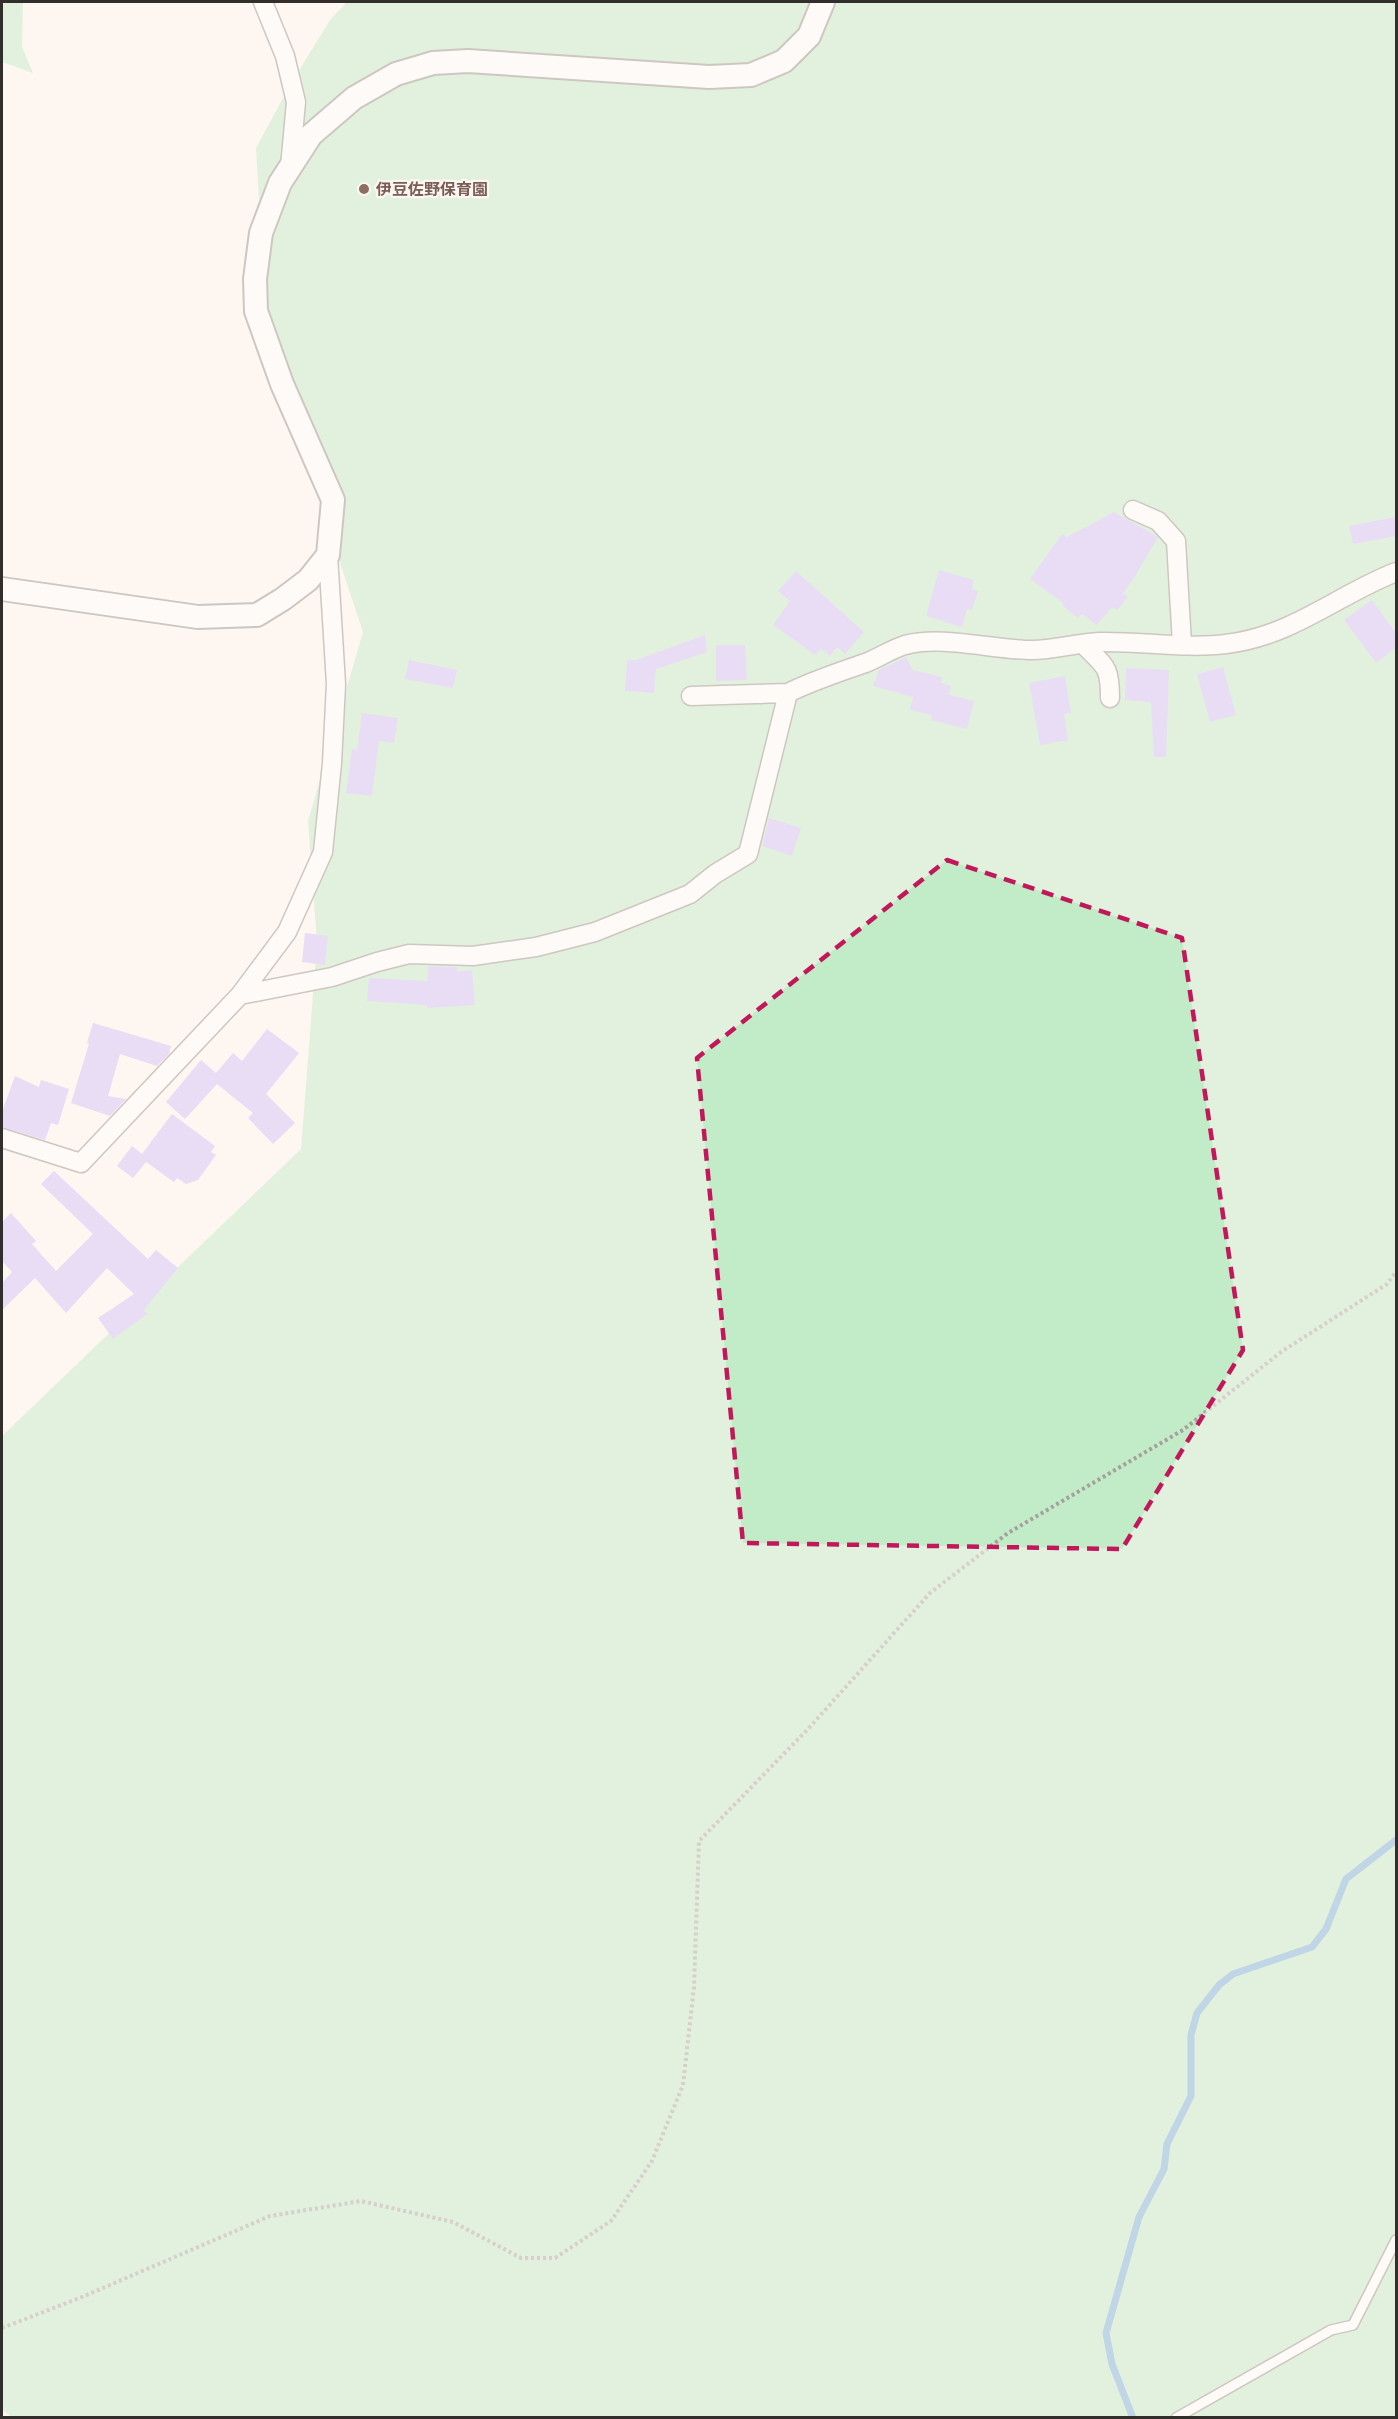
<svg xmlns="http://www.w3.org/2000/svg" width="1398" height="2419" font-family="Roboto,'Noto Sans JP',sans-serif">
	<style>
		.green { fill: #c2ecc7 }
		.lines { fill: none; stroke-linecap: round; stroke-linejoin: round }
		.stream { stroke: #76add8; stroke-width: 7 }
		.building { fill: #cebefa }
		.service-casing { stroke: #948d88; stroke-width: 12 }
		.minor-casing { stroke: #948d88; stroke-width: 21 }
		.tertiary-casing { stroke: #948d88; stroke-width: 26 }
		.path { stroke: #a6a09d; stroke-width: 4; stroke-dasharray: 3 3; stroke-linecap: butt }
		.service { stroke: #fff; stroke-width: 9 }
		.minor { stroke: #fff; stroke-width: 18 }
		.tertiary { stroke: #fff; stroke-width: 22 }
		.marked { fill: none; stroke: #c2185b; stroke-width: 4.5; stroke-dasharray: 12 8; stroke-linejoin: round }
		.education-dot { fill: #8d6e63; stroke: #fdf6f1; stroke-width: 2 }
		.labels { text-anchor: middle; stroke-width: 4.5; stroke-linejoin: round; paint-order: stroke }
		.education-label { font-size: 16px; font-weight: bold; fill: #785e54; stroke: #fdf6f1; text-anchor: start }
	</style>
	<rect width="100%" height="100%" fill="#fdf6f1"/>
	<path class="green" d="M2,2h21l-1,45 11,26 -31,-11z
		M347,2h1049v2415l-1383,1 -11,-8v-974l299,-287 16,-206 -9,-122 55,-189 -95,-286 -12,-198 33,-61 41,-67z"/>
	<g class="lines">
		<path class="stream" d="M1133,2418l-21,-54 -6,-31 33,-116 25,-48 3,-25 24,-48v-61l6,-22 22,-28 14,-11 79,-27 14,-18 20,-50 50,-39"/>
	</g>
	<path class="building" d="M1114,512l44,25 -24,41 -11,15 5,4 -11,13 -5,-3 -15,18 -15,-11 -4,4 -16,-13 1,-2 -33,-24 32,-45 5,3z
		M1396,517v19l-43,8 -4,-18z
		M939,570l35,10 -2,9 6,2 -6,19 -5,-1 -5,18 -36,-11z
		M796,571l68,61 -19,22 -8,-7 -7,9 -9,-7 -6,6 -42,-30 17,-24 -12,-10z
		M1372,600l24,33v15l-20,15 -32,-43z
		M705,635l2,17 -51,17 -2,24 -29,-2 2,-31h9z
		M716,645h29l2,35 -31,1z
		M906,657l7,13 29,7 -1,6 10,3 -2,9 25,6 -7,28 -36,-9 1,-5 -22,-5 3,-13 -40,-11 6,-16z
		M409,660l48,10 -4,18 -48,-9z
		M1223,667l13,48 -26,7 -13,-48z
		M1126,668l43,2 -3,87h-12l-3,-55 -26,-2z
		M1065,676l6,37 -7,1 4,26 -28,5 -11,-62z
		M362,713l36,5 -4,25 -15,-2 -7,55 -26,-3 6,-44 5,1z
		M769,818l32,10 -9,28 -30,-10z
		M305,933l23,3 -3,29 -23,-3z
		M428,966l29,1 1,5 14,-2 3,35 -48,3v-3l-60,-4 2,-23 58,3z
		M93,1023l78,23 -2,8 -12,12 -37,-12 -12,42 18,3 -16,17 -39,-13 18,-59 -2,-1z
		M267,1029l32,24 -33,41 29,29 -22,21 -25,-26 5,-5 -36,-29 -32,35 -19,-17 35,-42 15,13 17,-20 9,8z
		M15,1076l24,11 2,-7 28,9 -11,36 -7,-2 -6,17 -43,-13v-15z
		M172,1114l43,32 -4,6 5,3 -18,25 -12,4 -9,-6 -3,4 -28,-20 -13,16 -16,-12 15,-20 10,8z
		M54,1171l94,88 8,-9 22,18 -34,42 3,4 -34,25 -15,-21 36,-24 -27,-26 -41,45 -31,-35 -33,32v-27l10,-11 -10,-11v-39l9,-9 25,28 -4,3 24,27 37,-37 -52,-50z"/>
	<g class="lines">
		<defs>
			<path id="service" d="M1176,2418l155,-88 22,-5 43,-85"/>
			<path id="minor" d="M263,2l22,54 11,46 -6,65
				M1133,510l25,11 18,20 6,103
				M1083,644c22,23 27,21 27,54
				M691,696l97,-3
				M240,995l92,-18 45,-15 32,-8 64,2 63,-9 59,-15 95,-38 25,-20 33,-20 40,-161c26,-13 52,-21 80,-31 12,-5 24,-13 37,-17 37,-10 89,5 127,5 22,0 45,-7 67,-8 42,-1 85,7 127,2 67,-8 111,-49 170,-72
				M2,1138l79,25 159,-168 47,-63 36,-80 9,-89 4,-79 -8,-129"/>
			<path id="tertiary" d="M2,589l196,28 59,-2 26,-16 25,-19 20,-25 5,-55 -51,-116 -26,-73 -1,-32 6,-46 19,-50 31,-48 43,-37 42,-24 37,-11 35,-2 241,16 42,-2 33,-14 25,-25 14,-34"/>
		</defs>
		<use href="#service" class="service-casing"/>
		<use href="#minor" class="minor-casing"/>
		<use href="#tertiary" class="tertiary-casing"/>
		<path class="path" d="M2,2328l80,-31 188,-81 91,-15 92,21 68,36h34l56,-37 41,-60 31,-76 11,-98 5,-146 109,-112 122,-136 78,-60 175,-103 98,-78 106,-68 9,-12"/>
		<use href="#service" class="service"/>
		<use href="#minor" class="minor"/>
		<use href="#tertiary" class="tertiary"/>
	</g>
	<path d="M0 0H1398V2419H0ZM947,860l235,78 61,412 -121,199 -379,-6 -46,-485z" fill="#fdf6f1" fill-opacity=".55" fill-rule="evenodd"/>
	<path class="marked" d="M947,860l235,78 61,412 -121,199 -379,-6 -46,-485z"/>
	<circle class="education-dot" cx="364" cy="189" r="6"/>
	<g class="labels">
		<g class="education-label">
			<text x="376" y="195">伊豆佐野保育園</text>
		</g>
	</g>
	<rect width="1398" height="2419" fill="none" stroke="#312e2c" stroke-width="6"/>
</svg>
